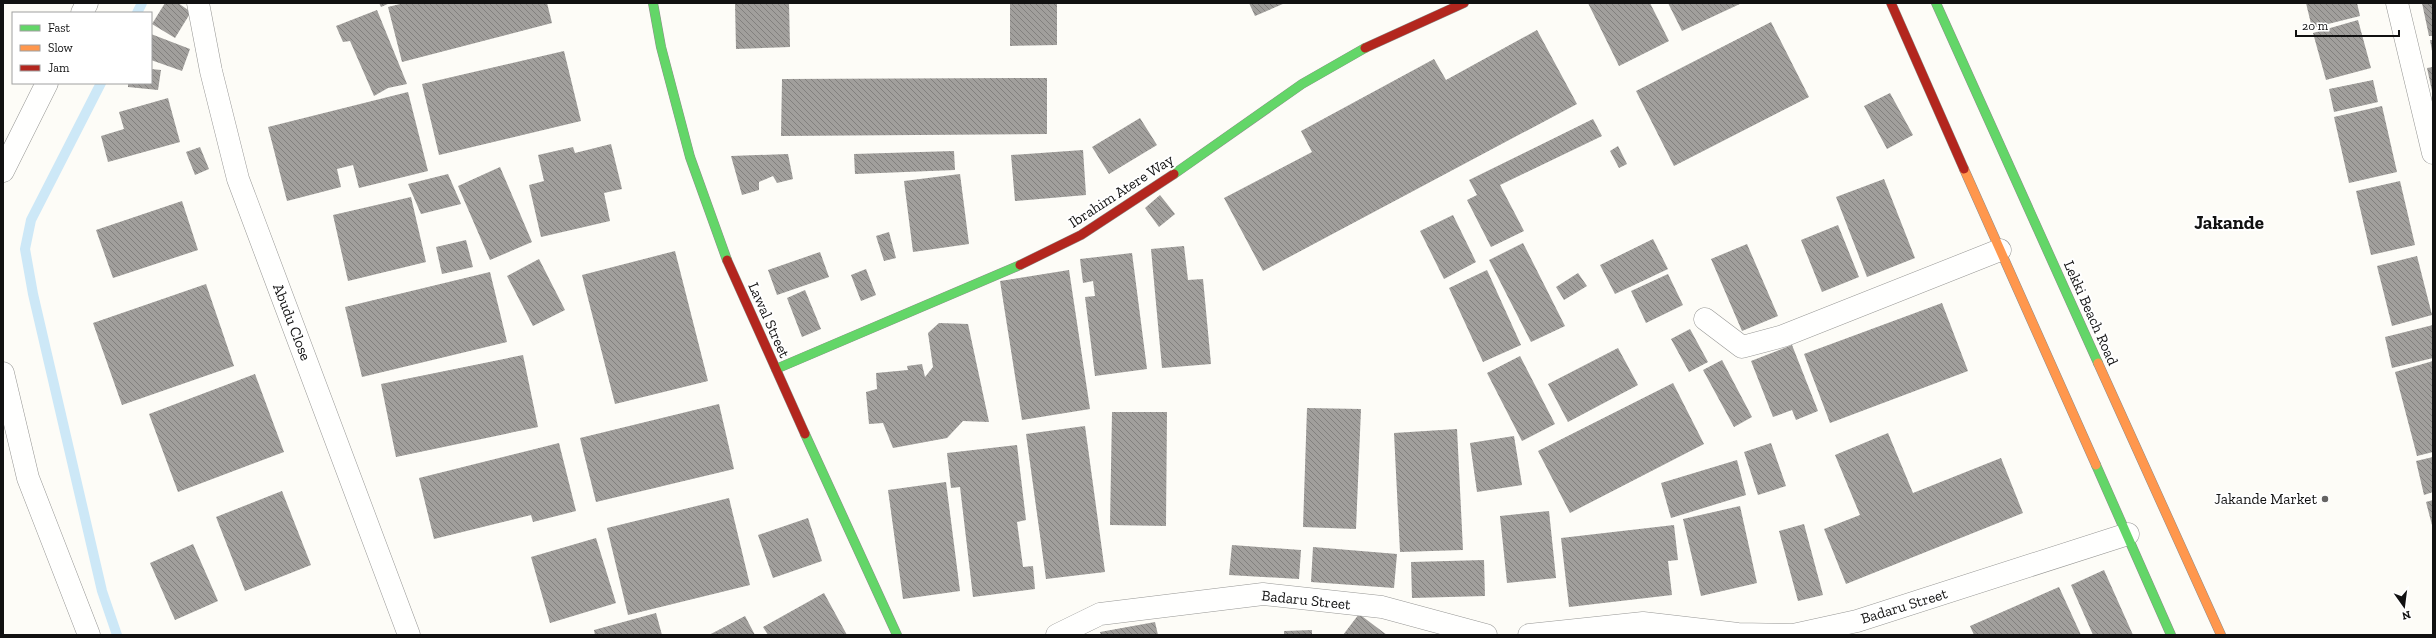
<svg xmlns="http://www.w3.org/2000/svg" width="2436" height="638" font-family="'Zilla Slab',serif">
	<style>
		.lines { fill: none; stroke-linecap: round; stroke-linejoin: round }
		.stream { stroke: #cde8f7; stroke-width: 10 }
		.building { fill: url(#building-back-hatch) }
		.street-casing { stroke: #979795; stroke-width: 23 }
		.fast-casing { stroke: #8e8d8b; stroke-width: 10 }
		.slow-casing { stroke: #8e8d8b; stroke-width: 10 }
		.jam-casing { stroke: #8e8d8b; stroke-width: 10 }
		.street { stroke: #fffffe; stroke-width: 22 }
		.fast { stroke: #63d668; stroke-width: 9 }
		.slow { stroke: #ff974d; stroke-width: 9 }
		.jam { stroke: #b3261e; stroke-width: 9 }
		.poi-dot { fill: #646362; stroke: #fff; stroke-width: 1.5 }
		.labels { text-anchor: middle; stroke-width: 4; stroke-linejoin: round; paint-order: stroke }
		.street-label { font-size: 15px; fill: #111; stroke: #fff }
		.poi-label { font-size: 15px; fill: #111; stroke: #fff; text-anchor: end }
		.district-label { font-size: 19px; font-weight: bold; fill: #111; stroke: #fff }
	</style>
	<defs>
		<pattern id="building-back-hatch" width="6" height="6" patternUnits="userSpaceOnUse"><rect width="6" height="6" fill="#a19f9c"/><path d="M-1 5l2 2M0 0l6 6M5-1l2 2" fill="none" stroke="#82807e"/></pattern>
	</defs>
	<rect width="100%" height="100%" fill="#fdfcf7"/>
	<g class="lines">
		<path class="stream" d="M137,13l5,-10
			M101,83l-70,137 -6,29 8,45 69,297 15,44"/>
	</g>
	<path class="building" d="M165,3h13l13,9 -16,26 -23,-14z
		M379,3h11l-9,4z
		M404,3h143l5,20 -150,39 -14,-55z
		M735,3h54l1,44 -54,2z
		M1010,3h47v42l-47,1z
		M1249,3h36l-30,13z
		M1588,3h62l19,38 -50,25z
		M1668,3h74l-60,28z
		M2306,3h51l3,13 -48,12z
		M2422,3h11v33h-4z
		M377,10l30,74 -19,4 -14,8 -24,-55 -7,1 -7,-16z
		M2358,20l13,48 -45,12 -13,-47z
		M1771,22l38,75 -135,69 -38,-75z
		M1537,30l40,74 -314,167 -39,-73 88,-46 -11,-21 133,-72 12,21z
		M151,34l39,15 -8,22 -31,-11z
		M2430,40h3v11h-1z
		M564,51l17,70 -142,34 -17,-71z
		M2433,67v24h-1l-5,-23z
		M151,69l10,1 -3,20 -30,-3v-4h23z
		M1047,78v56l-266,2 1,-57z
		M2373,80l5,22 -44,10 -5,-23z
		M408,92l20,79 -69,17 -6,-23 -16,4 4,18 -54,14 -19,-74z
		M1890,93l23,42 -26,14 -23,-43z
		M168,98l12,44 -72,20 -7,-26 23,-7 -5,-17z
		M2382,106l15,66 -48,11 -15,-66z
		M1140,118l17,27 -48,29 -17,-27z
		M1593,119l9,17 -102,49 24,46 -33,16 -24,-47 10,-5 -8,-15z
		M611,144l11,45 -18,4 6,28 -69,16 -12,-52 15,-4 -6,-26 35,-8 2,6z
		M1618,146l9,18 -8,4 -9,-17z
		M200,147l9,22 -14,6 -9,-23z
		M1083,150l3,45 -71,6 -4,-46z
		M954,151l1,19 -100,4 -1,-20z
		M788,154l5,25 -16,4 -4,-7 -14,6v8l-17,5 -11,-39z
		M500,167l32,75 -42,18 -32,-74z
		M448,174l13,30 -40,10 -13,-30z
		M960,174l9,70 -56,8 -9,-71z
		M1884,179l31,79 -48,19 -31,-80z
		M2400,181l15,64 -44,10 -15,-64z
		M1160,195l15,19 -16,13 -14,-19z
		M411,197l15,65 -78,19 -15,-66z
		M182,201l16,49 -85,28 -17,-48z
		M1453,215l23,47 -32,17 -24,-48z
		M1838,225l21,52 -37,15 -21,-52z
		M889,232l7,26 -12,3 -8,-25z
		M1653,239l15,30 -53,25 -15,-29z
		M466,240l7,27 -31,7 -6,-27z
		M1523,243l42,83 -34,16 -42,-82z
		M1747,244l31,72 -36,15 -31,-72z
		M1184,246l4,34 15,-1 8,85 -49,4 -11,-119z
		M675,251l33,130 -93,23 -33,-129z
		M820,252l9,25 -52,18 -9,-25z
		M1132,253l15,116 -52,7 -10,-79 10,-1 -2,-15 -10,2 -3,-24z
		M2417,256l15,59 -40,11 -15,-60z
		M539,259l26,51 -32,16 -26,-50z
		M866,269l10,26 -15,6 -10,-26z
		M1069,270l21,139 -68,11 -22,-139z
		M1487,270l34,75 -38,17 -34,-74z
		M490,272l17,70 -145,35 -17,-70z
		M1578,273l9,13 -23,14 -8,-13z
		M1668,274l15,31 -37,18 -15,-32z
		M206,284l28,82 -112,39 -29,-82z
		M805,290l16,39 -19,8 -15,-39z
		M1942,303l26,68 -138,52 -26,-69z
		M939,323l29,1 21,98 -26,-1 -16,17 -54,10 -10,-25 -14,1 -3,-32 11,-3 -1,-16 32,-3 -1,-4 15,-2 3,13 8,-10 -5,-34z
		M2433,325v33l-41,10 -7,-31z
		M1690,329l18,33 -19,10 -18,-33z
		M1792,345l26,66 -22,9 -4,-10 -19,7 -22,-56z
		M1618,348l20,37 -70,37 -20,-38z
		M523,355l15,72 -142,30 -15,-73z
		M1520,356l35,68 -33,17 -35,-68z
		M1722,360l30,57 -18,10 -31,-57z
		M2433,361v91l-16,4 -22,-84z
		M255,374l29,78 -106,40 -29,-78z
		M1673,383l31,61 -134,69 -32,-62z
		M719,404l15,65 -138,33 -16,-64z
		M1307,408l54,1 -5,120 -53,-2z
		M1112,412h55l-1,114 -56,-1z
		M1085,426l20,146 -59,7 -20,-145z
		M1457,429l6,121 -63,2 -6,-119z
		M1888,433l25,60 88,-35 22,55 -177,71 -22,-55 36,-14 -25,-60z
		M1514,436l8,49 -45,7 -7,-49z
		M559,443l17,68 -43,11 -2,-7 -97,24 -15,-61z
		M1771,443l15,43 -28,9 -14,-43z
		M1017,445l9,75 -9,2 6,45 10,-1 2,23 -62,8 -13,-110 -9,1 -4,-35z
		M2433,457v35l-9,3 -8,-34z
		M1737,460l9,35 -75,23 -10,-35z
		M946,482l14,109 -57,8 -15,-109z
		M282,491l29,74 -66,26 -29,-74z
		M729,498l21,87 -122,30 -21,-87z
		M2433,500v25h-1l-6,-23z
		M1740,506l17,77 -56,13 -18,-77z
		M1549,511l7,67 -49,5 -7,-67z
		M808,518l14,43 -49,17 -15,-43z
		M1804,524l19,71 -25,6 -19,-70z
		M1674,525l4,35 -10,1 4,34 -103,12 -8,-69z
		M596,538l20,65 -66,20 -19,-66z
		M193,544l25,57 -43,19 -25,-57z
		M1232,545l69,5 -2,29 -70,-4z
		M1313,547l84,7 -3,34 -83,-6z
		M1484,560l1,36 -73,2 -1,-36z
		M2104,570l29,65h-40l-22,-50z
		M2059,587l22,48h-107l-4,-9z
		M824,593l23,42h-79l-5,-8z
		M656,613l6,22h-67l-1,-5z
		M1359,614l28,21h-44z
		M745,616l10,19h-46z
		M1155,622l3,13h-57l-1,-3z
		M1312,630v5h-28v-4z"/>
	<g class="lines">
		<defs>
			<path id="street" d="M198,3l13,68 27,108 171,456
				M2397,3l36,150
				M82,13l5,-10
				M3,171l44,-88
				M1705,319l37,28 41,-11 217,-86
				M3,373l25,105 61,157
				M1057,635l43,-21 163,-20 119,13 104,28
				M1529,635l114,-12 95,11 55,1 64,-14 271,-87"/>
			<path id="fast" d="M653,3l8,44 29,110 37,103
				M1936,3l162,360
				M1174,174l128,-90 63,-36
				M776,369l244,-104
				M805,434l92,201
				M2096,465l75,170"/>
			<path id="slow" d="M1964,169l132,296
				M2098,363l123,272"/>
			<path id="jam" d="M1891,3l73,166
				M1365,48l99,-45
				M727,260l78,174
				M1020,265l61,-30 93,-61"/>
		</defs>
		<use href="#street" class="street-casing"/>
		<use href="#fast" class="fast-casing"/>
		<use href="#slow" class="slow-casing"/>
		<use href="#jam" class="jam-casing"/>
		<use href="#street" class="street"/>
		<use href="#fast" class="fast"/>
		<use href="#slow" class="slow"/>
		<use href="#jam" class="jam"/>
	</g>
	<circle class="poi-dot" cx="2325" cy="499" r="4"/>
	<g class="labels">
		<g class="street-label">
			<text transform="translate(1121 191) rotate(-33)" y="5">Ibrahim Atere Way</text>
			<text transform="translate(2091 313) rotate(66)" y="5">Lekki Beach Road</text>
			<text transform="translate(769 320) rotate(66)" y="5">Lawal Street</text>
			<text transform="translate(292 322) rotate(69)" y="5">Abudu Close</text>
			<text transform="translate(1306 600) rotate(6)" y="5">Badaru Street</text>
			<text transform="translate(1904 606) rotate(-17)" y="5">Badaru Street</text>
		</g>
		<g class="poi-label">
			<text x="2317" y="504">Jakande Market</text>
		</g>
		<g class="district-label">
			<text x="2229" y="229">Jakande</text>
		</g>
	</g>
	<rect width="2436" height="638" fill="none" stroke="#111111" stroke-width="8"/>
	<rect x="12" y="12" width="140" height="72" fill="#ffffff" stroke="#a0a0a0"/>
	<rect x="20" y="25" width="20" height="6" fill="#63d668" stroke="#a0a0a0"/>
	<text x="48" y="32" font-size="12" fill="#111111">Fast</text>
	<rect x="20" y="45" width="20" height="6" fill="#ff974d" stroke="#a0a0a0"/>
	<text x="48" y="52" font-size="12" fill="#111111">Slow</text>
	<rect x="20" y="65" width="20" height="6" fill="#b3261e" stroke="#a0a0a0"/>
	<text x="48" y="72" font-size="12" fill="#111111">Jam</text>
	<g transform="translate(2404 606) rotate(166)" stroke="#ffffff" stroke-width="3" paint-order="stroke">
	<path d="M0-3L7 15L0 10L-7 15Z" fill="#111111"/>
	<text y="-6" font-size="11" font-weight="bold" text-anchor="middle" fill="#111111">N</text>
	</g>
	<path d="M2296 30v6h103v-6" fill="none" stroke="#111111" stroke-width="2"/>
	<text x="2302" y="30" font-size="12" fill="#111111" stroke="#ffffff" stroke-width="3" paint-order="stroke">20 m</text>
</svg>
